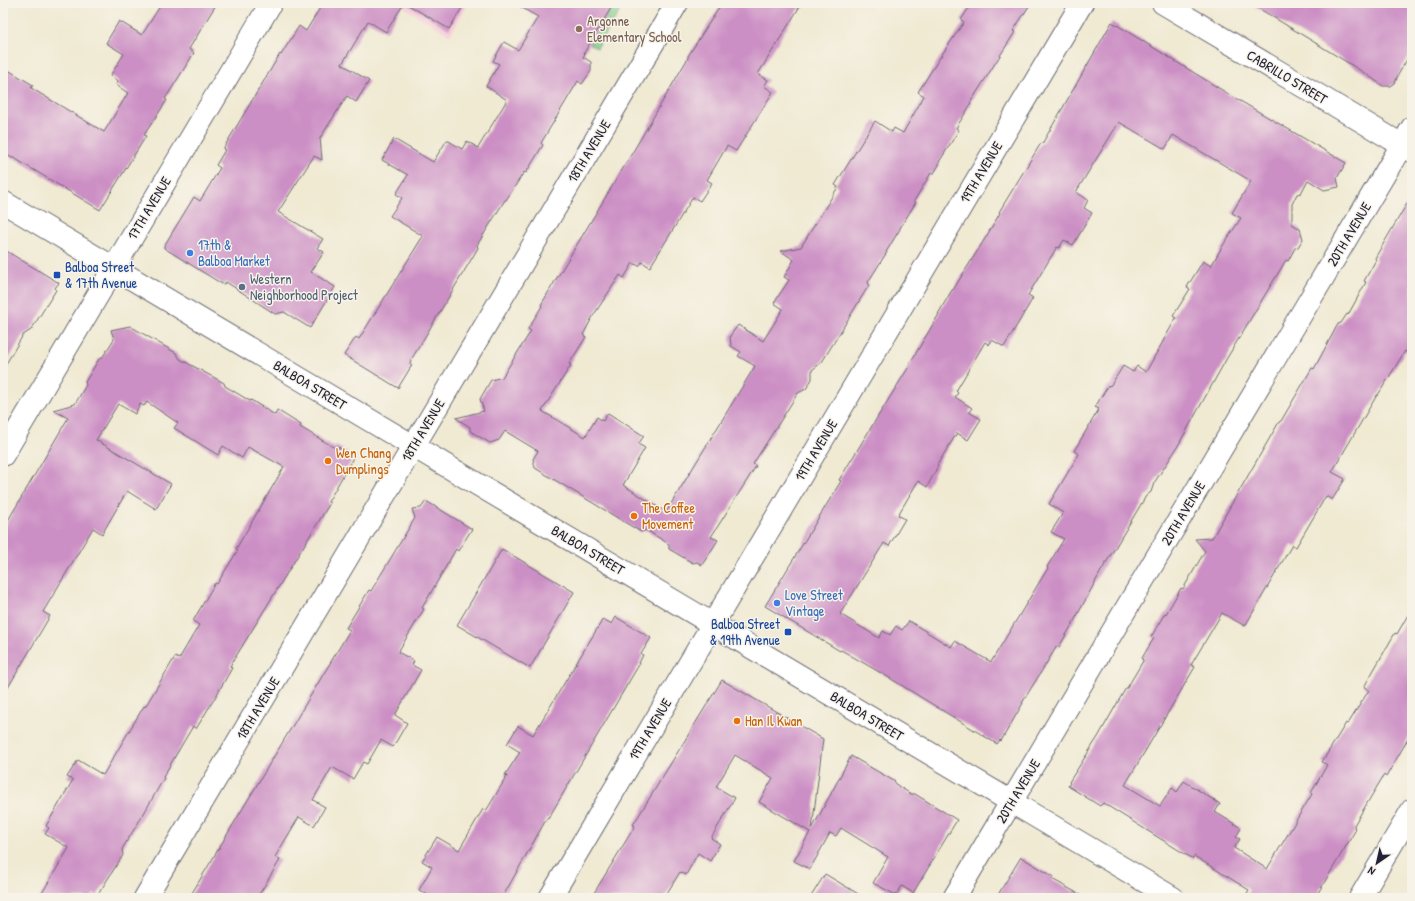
<svg xmlns="http://www.w3.org/2000/svg" width="1415" height="901" font-family="'Patrick Hand',sans-serif">
	<style>
		.built { fill: #f6cfd9 }
		.green { fill: #84cf8b; stroke: #537863 }
		.building { fill: #cc8fc5; fill-rule: evenodd }
		.lines { fill: none; stroke-linecap: round; stroke-linejoin: round }
		.minor-casing { stroke: #6a6870; stroke-width: 24 }
		.minor { stroke: #fff; stroke-width: 22 }
		.education-dot { fill: #8d6e63; stroke: #f7f3e8; stroke-width: 1.5 }
		.shop-dot { fill: #3f7fe0; stroke: #f7f3e8; stroke-width: 1.5 }
		.transit-dot { fill: #1a4fb4; stroke: #f7f3e8; stroke-width: 1.5 }
		.service-dot { fill: #5c6f8a; stroke: #f7f3e8; stroke-width: 1.5 }
		.food-dot { fill: #e8710a; stroke: #f7f3e8; stroke-width: 1.5 }
		.labels { text-anchor: middle; stroke-width: 3; stroke-linejoin: round; paint-order: stroke }
		.education-label { font-size: 14px; fill: #785e54; stroke: #f7f3e8; text-anchor: start }
		.street-label { font-size: 14px; fill: #22223b; stroke: #f7f3e8 }
		.shop-label { font-size: 14px; fill: #366cbe; stroke: #f7f3e8; text-anchor: start }
		.transit-label { font-size: 14px; fill: #164399; stroke: #f7f3e8; text-anchor: start }
		.service-label { font-size: 14px; fill: #4e5e75; stroke: #f7f3e8; text-anchor: start }
		.food-label { font-size: 14px; fill: #c56008; stroke: #f7f3e8; text-anchor: start }
	</style>
	<rect width="100%" height="100%" fill="#f7f3e8"/>
	<filter id="ink" filterUnits="userSpaceOnUse"><feTurbulence type="fractalNoise" baseFrequency=".025" numOctaves="2"/><feDisplacementMap in="SourceGraphic" scale="8" xChannelSelector="R" yChannelSelector="G"/><feConvolveMatrix kernelMatrix="1 2 1 2 8 2 1 2 1" color-interpolation-filters="sRGB"/></filter>
	<filter id="wash" filterUnits="userSpaceOnUse"><feTurbulence type="fractalNoise" baseFrequency=".012" numOctaves="4" result="noise"/><feDisplacementMap in="SourceGraphic" scale="16" xChannelSelector="R" yChannelSelector="G"/><feGaussianBlur stdDeviation="0.9" result="paint"/><feColorMatrix in="noise" values="0 0 0 0 0 0 0 0 0 0 0 0 0 0 0 0 0 1.4 0 .05"/><feComposite in="paint" operator="in"/></filter>
	<g filter="url(#wash)">
		<rect width="100%" height="100%" fill="#f0ead3"/>
		<path class="built" d="M397,3h72l-19,32z"/>
		<path class="green" d="M615,3h10l-28,45 -7,-4z"/>
		<g id="blocks">
			<path class="building" d="M162,3h55l-28,46 5,4 -29,46 2,1 -23,35 2,1 -46,74 -86,-52h-2l-9,-5v-86l30,18 -2,3 73,44 24,-39 -12,-8 2,-4 -8,-5 14,-22 -18,-11 13,-22 23,14z
				M323,3h81l-18,29 -18,-11 -26,43 27,17 -13,21 -9,-6 -27,42 2,22 -8,-4 -36,56 45,27 -6,9 7,4 -13,20 24,15 -25,41 -26,-16 -9,2 -49,-32 -2,2h-2l-58,-36v-2l30,-49 6,4 20,-33 -4,-3 9,-15 -2,-1 57,-95 1,1 18,-29 7,5z
				M405,3h60l-16,26z
				M514,3h100l-30,50 1,1 -2,3 8,5v9l-9,13 -4,-3 -37,62 2,2 -17,28 -2,-1 -18,28h-1l-28,45 1,3 -67,112 -1,4 2,1 -14,23 -54,-33 12,-18 3,2 64,-103 -33,-20 12,-18 -6,-4 12,-19 -26,-15 12,-21 39,23 14,-22 15,9 5,-8 11,7 29,-48 -21,-14 13,-22 -6,-3 11,-19 14,8 20,-33z
				M722,3h80l-44,71 10,6 -4,6 9,6 -37,59 -9,-5 -20,34 5,3 -12,18 -7,-4 -43,70 -8,-5 -3,4 -6,-3 -9,15 -4,-3 -27,41 -10,19 3,2 -17,27 2,1 -29,46 43,26 12,-20 6,4 5,-8 36,23 -6,8 7,4 -22,37 43,27 89,-146 -17,-10 3,-4 -10,-6 -1,-10 8,-11 25,16 20,-32 -9,-6 15,-23 -5,-3 10,-17 -13,-9 20,-4 37,-60 -3,-2 40,-64 17,11 2,-4 9,5 21,-37 -6,-4 21,-33 25,-37 -3,-2 11,-17h59l-18,28 2,1 -45,71 1,1 -15,24 3,2 -20,32v3l-5,8h-3l-17,28 2,1 -16,26v1l-14,23h1l-19,30 1,3 -47,77 -10,8v9l-6,10 -8,4 -45,71 3,2 -45,71 7,3 -16,25 -5,-3 -4,1 -24,-14v-5l-23,-14 -5,2 -106,-64 -2,-9 5,-8 -33,-20 -6,9 -9,3 -20,-12v-4l-14,-9 28,-7 -4,-12 11,-19 8,-2 2,1 30,-48 -3,-2 14,-23 -1,-1 14,-24 79,-131 54,-92v-2z
				M1250,3h162v48l-14,24 -3,8 -4,3h-8l-20,-14z
				M1112,22l118,73 116,68 -9,15 2,9 -15,3 -16,-10 -7,13 -4,1 -5,10v20l8,5 3,10 -5,8 -3,1 -7,13 -2,-1 -59,98 -52,93 -21,32 -3,9 -5,4 -46,77 -27,50 -14,24 -2,-1 -35,57h1l-22,38 -1,-1 -3,4 -109,-67 -47,-27 -1,1 -75,-45 76,-125 -2,-1 33,-54 38,-61h-1l30,-51h-1l14,-24h1l33,-53 14,-24 -1,-1 42,-69 1,1zM1119,122l46,27 8,-14 78,46 -19,32 9,5 -19,29 -11,19 -8,-5 -16,26 3,2 -17,27 3,2 -30,54 -9,-6 -4,6 -10,-6 -12,19 -3,1 -13,21 4,2 -25,42 5,3 -30,50 14,9 -12,19 13,7 -17,28 1,1 -57,94 -36,-21 -4,6 -42,-26 -7,9 -6,-4 -6,9 -7,-4 -4,7 -39,-24 44,-71 5,3 16,-27 -7,-4 20,-34 9,6 11,-21 -1,-1 20,-32 11,7 13,-21 -12,-7 3,-4 -17,-11 3,-4 -2,-2 29,-49 4,3 3,-5 12,7 29,-49 -5,-3 29,-48 2,1 5,-8 9,5 19,-32 -8,-5 4,-8 -12,-8z
				M1412,195v161l-7,-5 -27,44h-1l-45,77 13,7 -13,21 -6,-4 -30,51 -4,-2 -47,81 -23,-13 -31,52 4,2 -70,118 35,21 12,-18 5,4 7,-11 36,23 -5,8 26,16 -5,9 4,2 -6,9 33,21 45,-75 -1,-1 16,-28 -5,-3 24,-39 2,1 21,-34 -5,-3 31,-54 2,1 15,-26v124l-26,45 -2,-2 -30,50 1,6 -40,67h-71l5,-8 -55,-34 -1,3 -90,-56 -3,3 -32,-20 2,-3 -1,-1 29,-45 21,-37 7,-12h1l16,-27 -1,-3 12,-20 -3,-1 14,-24 1,1 15,-26 2,1 22,-38 -10,-12 17,-1 67,-116 2,-1 31,-53 2,1 24,-45 3,-1 6,-9 1,1 18,-33 -2,-1 12,-21 -1,-2z
				M3,249l56,34 -4,5 1,2 -25,40 -8,5 -20,34z
				M130,326l46,27 4,6 44,24 1,3 25,15 1,-1 24,15 2,-5 24,15 -1,2 35,21 1,-2 18,10 -26,46 2,1 -100,163 2,2 -16,28 -20,33 -3,-3 -30,51 1,1 -21,37 -21,34 1,6 -26,41 -3,-2 -3,4h-52l30,-50 -24,-14 4,-6 -3,-2 27,-46 -6,-3 11,-17 25,15 41,-69 1,1 30,-50 4,2 20,-34 -6,-4 22,-38 2,1 21,-34 -2,-1 48,-82 -36,-20 -6,11 -19,-12 -5,9 -44,-27 4,-5 -31,-21 -3,4 -4,-2 -5,10 -17,-10 -22,36 75,44 -15,25 -29,-18 -25,43 -9,-6 -50,84 7,4 -47,80v-167l65,-111 -15,-8 22,-6 11,-19 -1,-3 14,-23 3,-1 12,-19 -3,-9z
				M426,501l46,28 -14,22 -2,-2 -34,59 2,1 -26,43 16,9 -2,4 9,5 -26,45 12,8 -14,24 -12,-7 -14,24 -4,-2 -10,17 -21,-12 -19,33 12,7 -11,19 -15,-9 -24,40 5,3 -23,38h-68l161,-268 -4,-2 23,-38 2,1 44,-73 -3,-9 9,-1z
				M502,549l72,43 -44,76 -73,-43z
				M616,617l35,21 -10,16 2,1 -4,8h1l-92,156 -1,-1 -45,80h-69l-14,-8 13,-23 -10,-6 15,-24 22,13 24,-41 3,2 21,-35 -2,-1 15,-23 -13,-8 11,-18 15,9 70,-116 9,5z
				M722,680l101,59 -11,90 39,-73 43,25 4,5 13,8h4l42,26 -44,73 -11,-7 -6,9 -23,-12 15,-26 -47,-29 -5,8 -6,-3 -20,36 -16,-8 16,-29 -51,-30 14,-24 -38,-23 -19,32 19,11 -24,40 9,6 -10,17 -12,-8 -12,22 -6,-3 -16,26h-73l44,-72 -2,-1z
				M1021,857l33,20 -2,2 34,19h-90z
				M825,874l40,24h-55z"/>
		</g>
	</g>
	<g filter="url(#ink)">
		<use href="#blocks" fill-opacity="0" stroke="#6a6870" stroke-width="1"/>
		<g class="lines">
			<defs>
				<path id="minor" d="M1163,3l249,148
					M3,202l1170,696
					M3,455l268,-452
					M145,898l532,-895
					M550,898l532,-895
					M954,898l458,-770
					M1360,898l52,-88"/>
			</defs>
			<use href="#minor" class="minor-casing"/>
			<use href="#minor" class="minor"/>
		</g>
	</g>
	<circle class="education-dot" cx="579" cy="29" r="4"/>
	<g class="shop-dot">
		<circle cx="190" cy="253" r="4"/>
		<circle cx="777" cy="603" r="4"/>
	</g>
	<g class="transit-dot">
		<rect x="53" y="271" width="8" height="8" rx="2"/>
		<rect x="784" y="628" width="8" height="8" rx="2"/>
	</g>
	<circle class="service-dot" cx="242" cy="287" r="4"/>
	<g class="food-dot">
		<circle cx="328" cy="461" r="4"/>
		<circle cx="634" cy="516" r="4"/>
		<circle cx="737" cy="721" r="4"/>
	</g>
	<g class="labels">
		<g class="education-label">
			<text x="587" y="26">Argonne<tspan x="587" dy="16">Elementary School</tspan></text>
		</g>
		<g class="street-label">
			<text transform="translate(1287 77) rotate(31)" y="5">CABRILLO STREET</text>
			<text transform="translate(589 151) rotate(-59)" y="5">18TH AVENUE</text>
			<text transform="translate(981 172) rotate(-59)" y="5">19TH AVENUE</text>
			<text transform="translate(149 208) rotate(-59)" y="5">17TH AVENUE</text>
			<text transform="translate(1349 234) rotate(-59)" y="5">20TH AVENUE</text>
			<text transform="translate(310 385) rotate(31)" y="5">BALBOA STREET</text>
			<text transform="translate(423 430) rotate(-59)" y="5">18TH AVENUE</text>
			<text transform="translate(816 450) rotate(-59)" y="5">19TH AVENUE</text>
			<text transform="translate(1183 513) rotate(-59)" y="5">20TH AVENUE</text>
			<text transform="translate(588 550) rotate(31)" y="5">BALBOA STREET</text>
			<text transform="translate(258 708) rotate(-59)" y="5">18TH AVENUE</text>
			<text transform="translate(867 716) rotate(31)" y="5">BALBOA STREET</text>
			<text transform="translate(650 729) rotate(-59)" y="5">19TH AVENUE</text>
			<text transform="translate(1018 791) rotate(-59)" y="5">20TH AVENUE</text>
		</g>
		<g class="shop-label">
			<text x="198" y="250">17th &amp;<tspan x="198" dy="16">Balboa Market</tspan></text>
			<text x="785" y="600">Love Street<tspan x="785" dy="16">Vintage</tspan></text>
		</g>
		<g class="transit-label">
			<text x="65" y="272">Balboa Street<tspan x="65" dy="16">&amp; 17th Avenue</tspan></text>
			<text x="780" y="629" text-anchor="end">Balboa Street<tspan x="780" dy="16">&amp; 19th Avenue</tspan></text>
		</g>
		<g class="service-label">
			<text x="250" y="284">Western<tspan x="250" dy="16">Neighborhood Project</tspan></text>
		</g>
		<g class="food-label">
			<text x="336" y="458">Wen Chang<tspan x="336" dy="16">Dumplings</tspan></text>
			<text x="642" y="513">The Coffee<tspan x="642" dy="16">Movement</tspan></text>
			<text x="745" y="726">Han Il Kwan</text>
		</g>
	</g>
	<rect width="1415" height="901" fill="none" stroke="#f7f3e8" stroke-width="16"/>
	<g transform="translate(1377 863) rotate(214)" stroke="#f7f3e8" stroke-width="3" paint-order="stroke">
	<path d="M0-3L7 15L0 10L-7 15Z" fill="#22223b"/>
	<text y="-6" font-size="11" font-weight="bold" text-anchor="middle" fill="#22223b">N</text>
	</g>
</svg>
